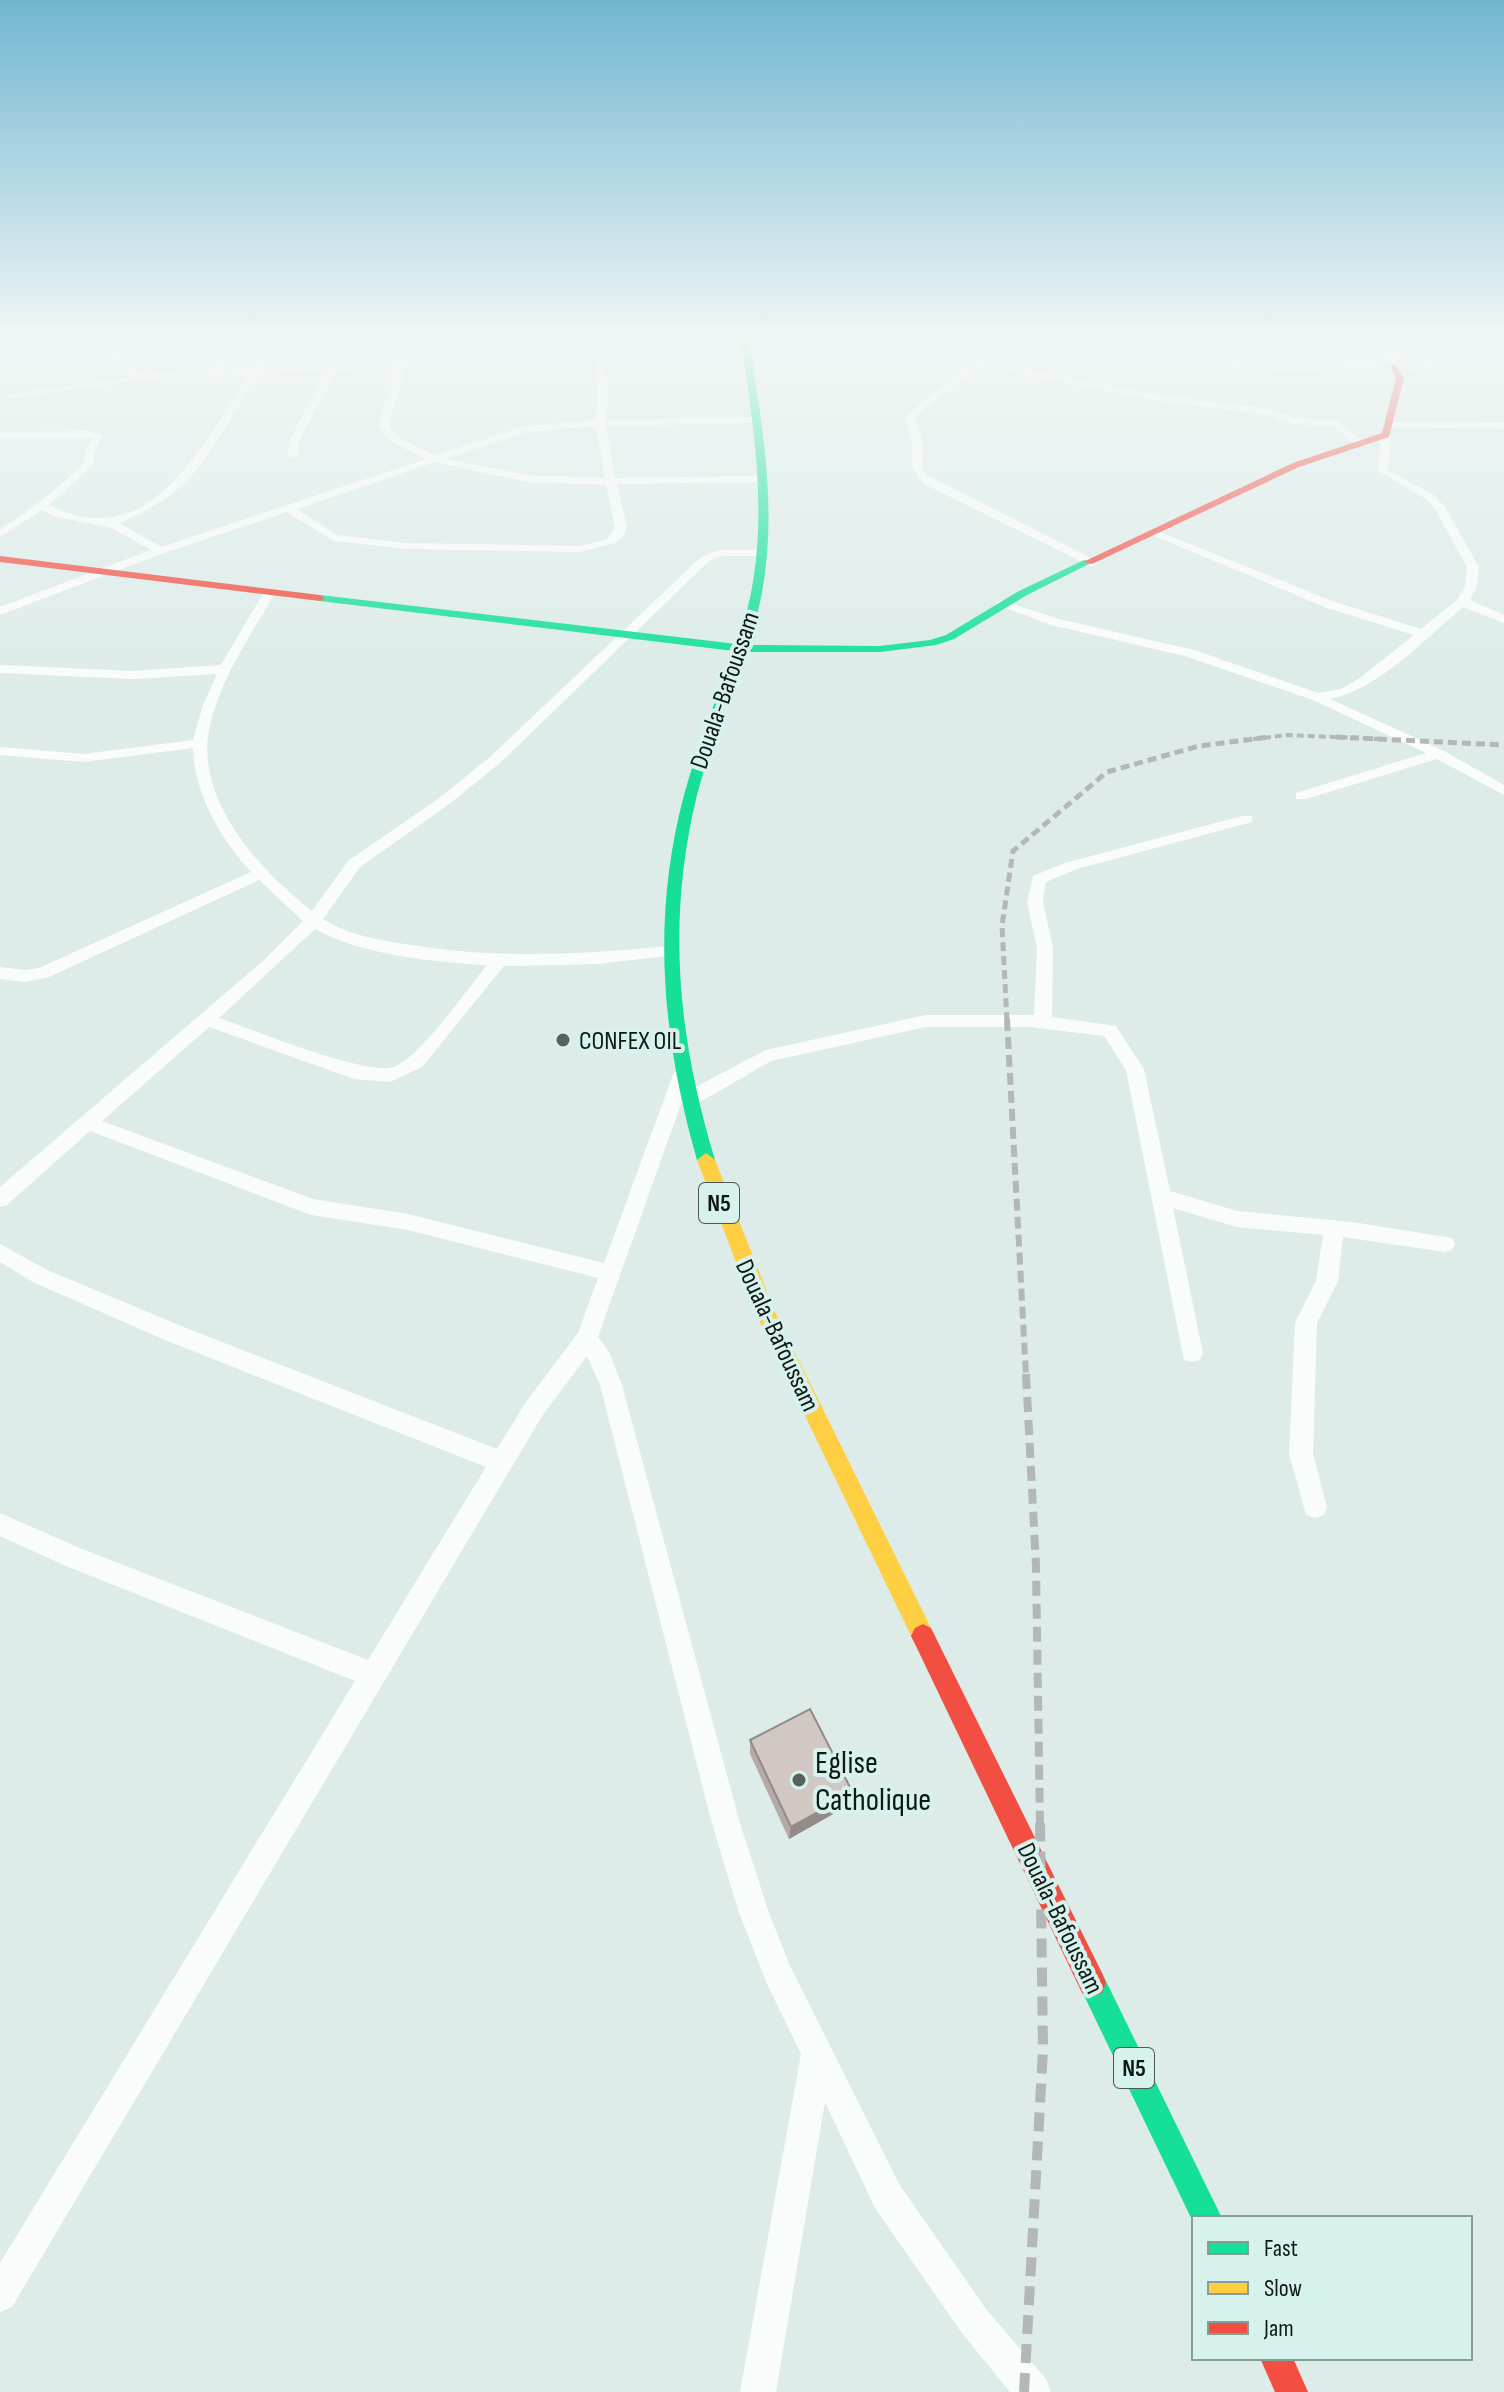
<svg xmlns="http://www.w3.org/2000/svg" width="1504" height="2392" font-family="'Sofia Sans Condensed',sans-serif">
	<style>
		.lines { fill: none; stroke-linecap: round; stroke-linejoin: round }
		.street { fill: #fafcfc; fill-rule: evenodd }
		.fast { fill: #16e098; fill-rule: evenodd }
		.slow { fill: #ffcf43; fill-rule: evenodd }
		.jam { fill: #f24e42; fill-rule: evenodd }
		.rail-far4 { stroke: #b4b7b7; stroke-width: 4; stroke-dasharray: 7 4; stroke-linecap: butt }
		.rail-far3 { stroke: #b4b7b7; stroke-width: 5; stroke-dasharray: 9 5; stroke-linecap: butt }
		.rail-far2 { stroke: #b4b7b7; stroke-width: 6; stroke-dasharray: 12 6; stroke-linecap: butt }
		.rail-far1 { stroke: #b4b7b7; stroke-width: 8; stroke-dasharray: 15 8; stroke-linecap: butt }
		.rail { stroke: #b4b7b7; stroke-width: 10; stroke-dasharray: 19 10; stroke-linecap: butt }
		.wall { fill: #b4aba8 }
		.shaded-wall { fill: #928b88 }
		.building { fill: #d1c7c3; stroke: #928b88; stroke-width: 2 }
		.poi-dot { fill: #566260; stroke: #d7f2ed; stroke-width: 3 }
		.labels { text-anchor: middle; stroke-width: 8; stroke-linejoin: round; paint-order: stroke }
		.shield { fill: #d7f2ed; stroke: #4a5956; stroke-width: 2 }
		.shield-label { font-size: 24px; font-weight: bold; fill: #0e1816 }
		.street-label { font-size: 26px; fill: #0e1816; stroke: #d7f2ed }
		.poi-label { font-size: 26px; fill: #0e1816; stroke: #d7f2ed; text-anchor: start }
		.near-poi-label { font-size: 32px; fill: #0e1816; stroke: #d7f2ed; text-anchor: start }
	</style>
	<rect width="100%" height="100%" fill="#ddece9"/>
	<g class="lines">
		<path class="street" d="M123,340h9l-14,16 8,9 19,9 68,-5 18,-29h8l-17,29 25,-1 50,-28h10l-46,28 109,-2 155,-26h17l-139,26c3,23 -14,40 -13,61l10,12 36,16 89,-29 71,-6 2,-27 -5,-53h8l7,53 -2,27 149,-3 5,3 -5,3 -149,3 9,52 145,-2 5,3 -5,3 -143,2 10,43 -3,8 -9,8 -35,9 -174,-3 -72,-8 -47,-29 -123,41 -164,62v-8l151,-57 -39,-22 -56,-11 -14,-7 -42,27v-8c31,-19 60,-41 85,-68l-1,-9 10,-14h-94v-6l88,-1 16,4 -10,17v12l-45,41c103,52 154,-63 200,-131l-65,1 -174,23 -5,-3 129,-19 -14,-7 -11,-13zM394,368c2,22 -16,39 -14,60l13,15 33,16 -265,88 -42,-24c84,-33 94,-81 139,-149l68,-2 -36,67 -2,16 5,3 5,-3 2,-16 35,-67zM596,426l9,52 -77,-3 -83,-16 81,-27zM435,462l93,20 78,3 9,42 -8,12 -27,7 -174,-3 -69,-8 -40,-26z
			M945,340h31l323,27 89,-10 -49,-17h12l44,13 29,3 11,10 -21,7 -28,-8 -87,8 -350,-30zM1396,359l22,2 6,4 -15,2 -15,-6z
			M1439,349l65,3v6l-68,-4z
			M986,351l4,3 -6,7 169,33 118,15 22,9 43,2 29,22 -9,2 -23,-18 -42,-2 -22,-9 -116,-15 -173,-34 -65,51 7,24v27l4,7 171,86 2,2 -6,4 -169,-83 -12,-16v-27l-7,-25z
			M1389,422l115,1v6l-118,-2z
			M1386,432l5,3 -3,35 46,25 11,12 34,60 -2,19 -7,14 34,15v8l-41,-16c-37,31 -85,83 -133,92l114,52 60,34v10l-67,-36 -131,40h-10v-6l130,-40 -113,-53 -128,-44 -134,-31 -56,-21 6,-4 58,19 135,31 124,43 23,-4 19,-11 54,-43 -87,-27 -180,-75 10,-2 178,71 86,27 37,-30 7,-13 2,-19 -32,-58 -9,-10 -48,-28 3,-36z
			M719,550h44l6,3 -6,3h-42l-12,5 -209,202 -52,42 -88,62 -37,52c25,16 53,20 81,25 89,15 175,11 264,2l8,5 -2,4 -76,9 -94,2 -82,101 -32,15 -36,-3 -145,-52 -107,94 211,78 95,15 196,49 70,-191 7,-2 9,7 -6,16 82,-43 160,-35h108l3,-67 -10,-46 6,-26 32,-13 177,-47h10v6l-175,47 -31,13 -3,20 10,46 -1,69 64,9 28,43 26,122 67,20 115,11 100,16 3,6 -3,6 -7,2 -102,-15 -5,44 -21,42 -4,131 14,53 -3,8 -9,3 -9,-3 -17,-61 6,-131 21,-42 7,-46 -86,-8 -64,-19 30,145 -3,7 -8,2 -8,-2 -58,-290 -22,-34 -74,-9h-104l-155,34 -76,44 -7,2 -7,-3 -83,233 11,15 13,33 117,435 29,90 21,54 110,220 87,125 60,70 5,13h-41l-48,-59 -87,-125 -50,-106 -49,290h-36l61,-338 -34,-70 -29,-74 -27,-90 -111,-435 -13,-29 -45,60 -530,891 -12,5v-49l355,-582 -289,-115 -66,-30v-23l82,36 286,111 118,-193 -321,-127 -132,-58 -33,-20v-18l47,26 134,56 316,123 29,-47 52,-69 20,-55 -190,-48 -97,-15 -221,-84 -83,74 -7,2v-20l264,-227 39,-39 -44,-41 -210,97 -24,5 -25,-3v-12l25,3 14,-2 212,-96c-30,-33 -57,-78 -58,-124l-110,14 -83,-7v-8l83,7 110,-14 10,-35 14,-31 -85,5 -132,-6v-8l132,6 89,-6 44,-75h8l2,3c-24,42 -54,84 -65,132 -17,73 49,145 102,186l36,-50 90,-62 52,-42 211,-200zM315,929c46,26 119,33 172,36 -21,26 -64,88 -91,101 -26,13 -144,-37 -177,-48z"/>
		<path class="fast" d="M741,340h8c16,103 35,204 -1,305l132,1 50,-6 16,-5 73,-44 65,-31 9,2 -66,33 -73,44 -18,6 -56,7h-135c-17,47 -35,94 -48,143 -31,127 -19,242 18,365l-9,7 -9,-7c-35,-123 -46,-240 -13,-365 14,-50 32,-96 50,-144l-414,-50 -5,-3 5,-3 417,49c36,-100 19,-201 4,-304z
			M1092,1969l10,4 120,245h-28v6l-116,-241 4,-10z"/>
		<path class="slow" d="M706,1153l9,7 60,152 156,316 4,8 -4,8 -8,4 -8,-4 -160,-332 -58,-152z"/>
		<path class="jam" d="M1395,364l9,14 -15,59 -90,30 -207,97 -9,-2 210,-99 89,-30 14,-55 -5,-12z
			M0,556l320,39 5,3 -5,3 -320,-39z
			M923,1624l8,4 171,345 4,10 -4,10 -10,4 -10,-4 -167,-349 -4,-8 4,-8z
			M1260,2358h33l15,34h-33z"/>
		<path class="rail-far4" d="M1253,739l34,-4 93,4"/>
		<path class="rail-far3" d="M1336,737l168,8
			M1007,1021l-5,-95 11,-75 94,-79 92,-26 70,-9"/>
		<path class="rail-far2" d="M1007,1019l19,357"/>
		<path class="rail-far1" d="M1026,1374l10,192 4,259"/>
		<path class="rail" d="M1024,2392l19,-342 -3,-227"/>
	</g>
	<path class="wall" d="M750,1740l99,65 -60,34 -39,-85z"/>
	<path class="shaded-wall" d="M853,1793l-4,12 -60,34 2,-12z"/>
	<path class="building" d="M810,1709l43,84 -62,34 -41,-87z"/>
	<linearGradient id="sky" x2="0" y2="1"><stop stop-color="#71b6d1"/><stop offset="0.5" stop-color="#f0f6f5"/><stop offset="1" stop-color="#f0f6f5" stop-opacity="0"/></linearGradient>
	<rect width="1504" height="675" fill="url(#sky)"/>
	<g class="poi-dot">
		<circle cx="563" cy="1040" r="8"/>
		<circle cx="799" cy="1780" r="8"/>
	</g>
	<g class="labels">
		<g class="shield">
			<rect x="699" y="1183" width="40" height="40" rx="6"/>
			<rect x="1114" y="2048" width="40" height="40" rx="6"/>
		</g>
		<g class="shield-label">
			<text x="719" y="1211">N5</text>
			<text x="1134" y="2076">N5</text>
		</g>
		<g class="street-label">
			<text transform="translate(724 690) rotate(-71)" y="9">Douala-Bafoussam</text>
			<text transform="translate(778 1335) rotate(65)" y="9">Douala-Bafoussam</text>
			<text transform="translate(1061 1918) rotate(64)" y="9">Douala-Bafoussam</text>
		</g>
		<g class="poi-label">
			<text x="579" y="1049">CONFEX OIL</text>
		</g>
		<g class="near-poi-label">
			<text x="815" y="1773">Eglise<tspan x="815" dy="37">Catholique</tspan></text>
		</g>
	</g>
	<rect x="1192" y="2216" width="280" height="144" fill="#d7f2ed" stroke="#879b97" stroke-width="2"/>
	<rect x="1208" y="2242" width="40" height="12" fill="#16e098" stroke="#879b97" stroke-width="2"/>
	<text x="1264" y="2256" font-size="24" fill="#0e1816">Fast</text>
	<rect x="1208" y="2282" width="40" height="12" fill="#ffcf43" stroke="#879b97" stroke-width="2"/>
	<text x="1264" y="2296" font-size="24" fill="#0e1816">Slow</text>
	<rect x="1208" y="2322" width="40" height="12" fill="#f24e42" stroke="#879b97" stroke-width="2"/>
	<text x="1264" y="2336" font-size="24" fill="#0e1816">Jam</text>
</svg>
